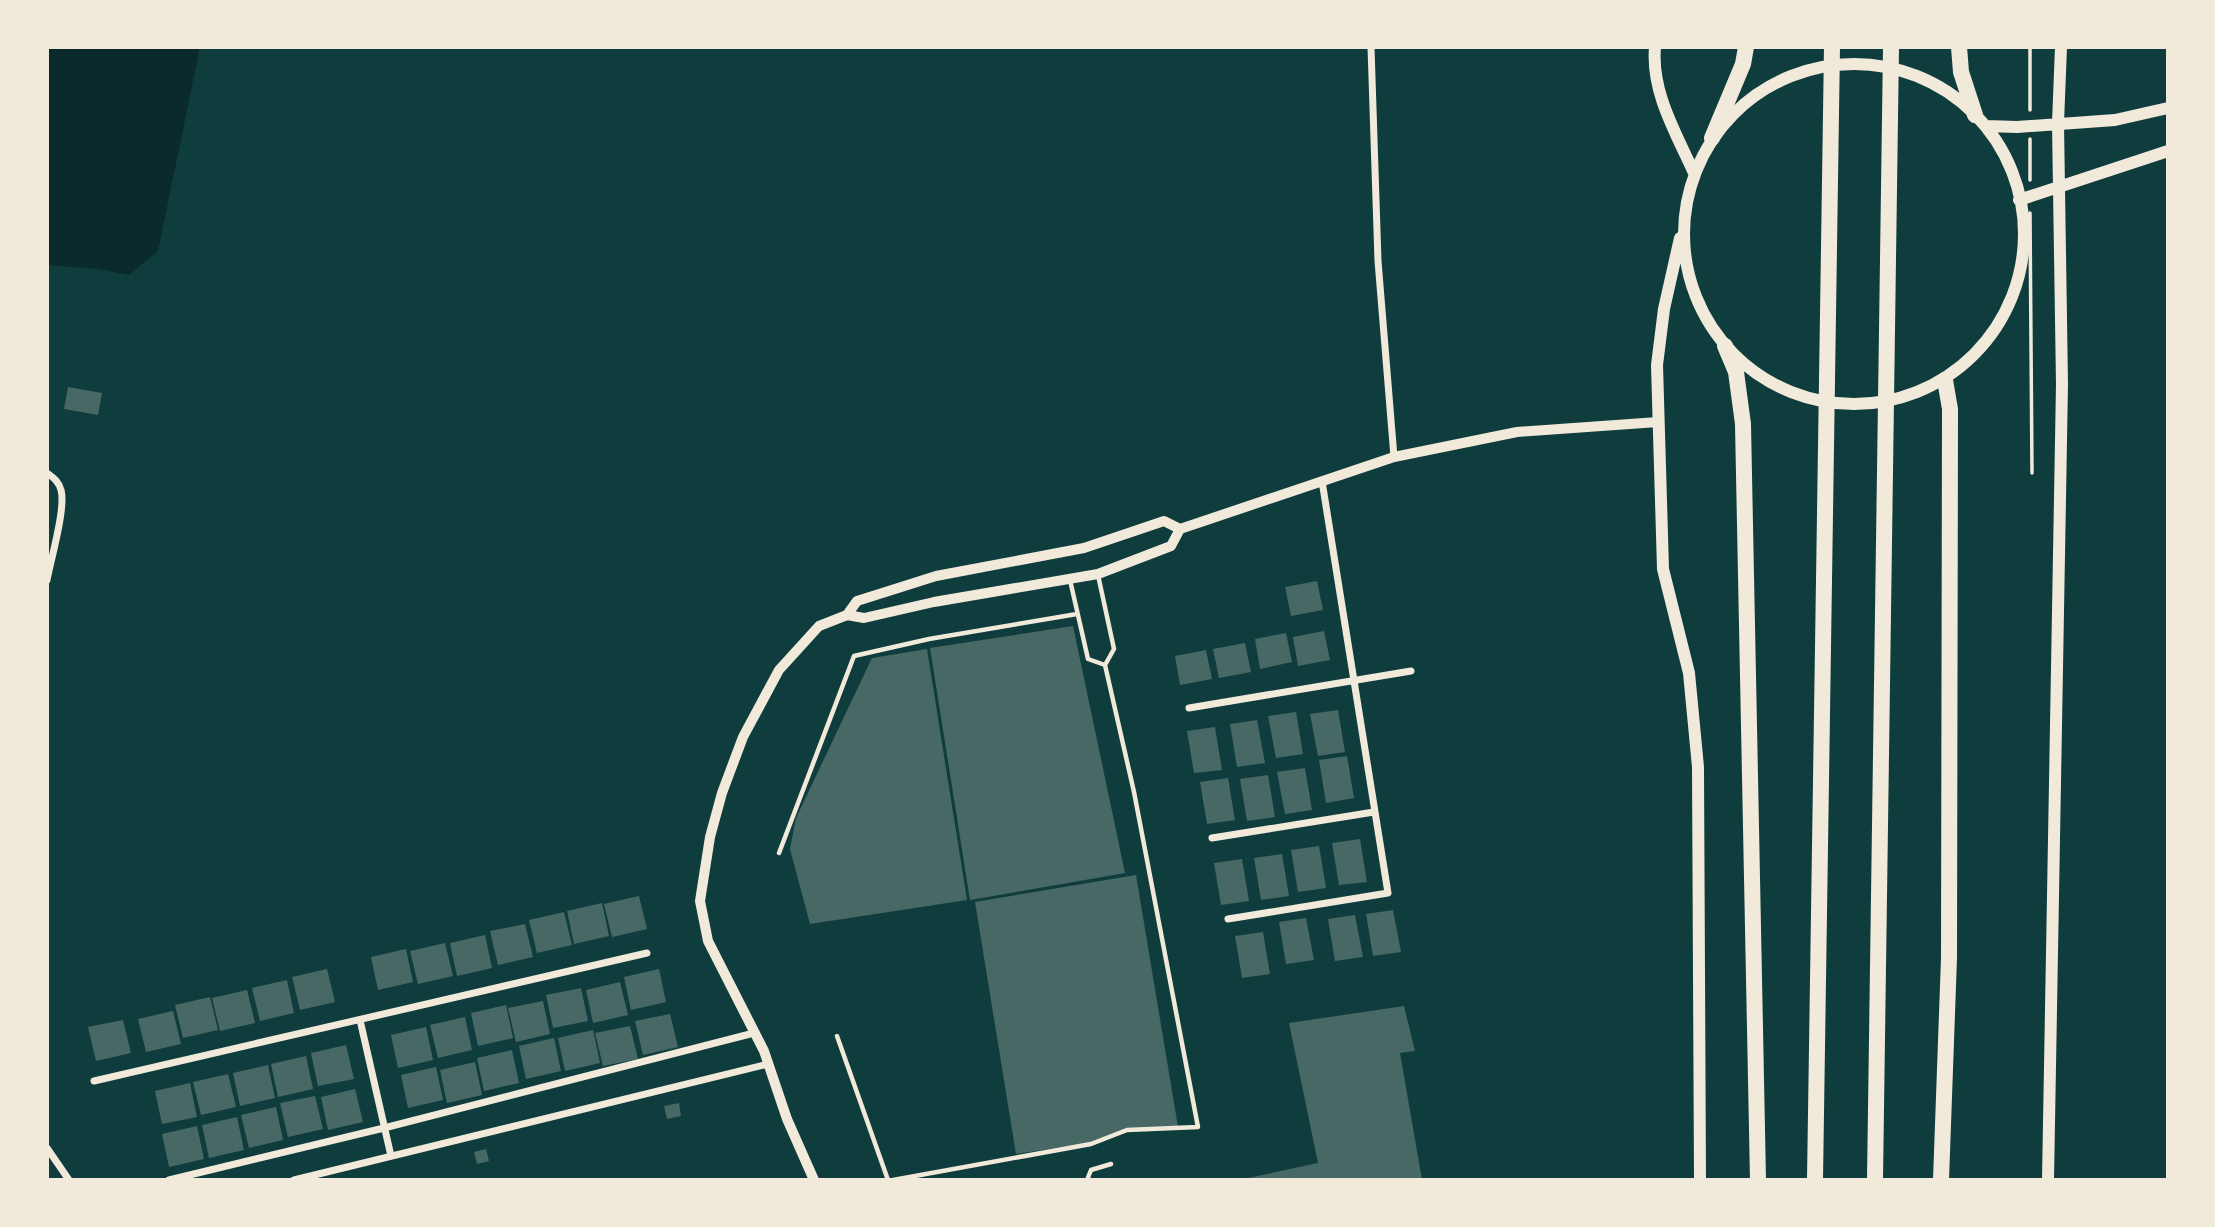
<svg xmlns="http://www.w3.org/2000/svg" width="2215" height="1227" font-family="Jost,sans-serif">
	<style>
		.water { fill: #0a2a2b }
		.building { fill: #486865 }
		.lines { fill: none; stroke-linecap: round; stroke-linejoin: round }
		.path { stroke: #f1e9da; stroke-width: 3.5 }
		.service { stroke: #f1e9da; stroke-width: 4.5 }
		.minor { stroke: #f1e9da; stroke-width: 7 }
		.tertiary { stroke: #f1e9da; stroke-width: 10 }
		.secondary { stroke: #f1e9da; stroke-width: 12 }
		.motorway { stroke: #f1e9da; stroke-width: 16 }
	</style>
	<rect width="100%" height="100%" fill="#0f3d3e"/>
	<path class="water" d="M47,47h153l-42,204 -29,24 -31,-6 -51,-4z"/>
	<path class="building" d="M68,387l34,6 -4,22 -34,-6z
		M1317,581l6,29 -32,6 -6,-29z
		M1073,626l52,247 -155,27 -40,-252z
		M1324,631l6,29 -32,6 -5,-29z
		M1286,633l6,29 -32,7 -5,-30z
		M1245,643l6,29 -32,6 -6,-29z
		M927,649l40,251 -157,24 -20,-75 6,-31 76,-160z
		M1206,650l6,29 -32,6 -5,-29z
		M1338,710l7,42 -27,4 -8,-42z
		M1296,712l7,42 -27,4 -8,-42z
		M1257,720l8,43 -28,4 -7,-43z
		M1215,727l7,43 -28,3 -7,-42z
		M1347,756l7,42 -28,5 -7,-43z
		M1305,768l7,42 -27,4 -8,-42z
		M1268,775l7,42 -28,4 -7,-42z
		M1228,778l7,42 -28,4 -7,-42z
		M1360,839l7,43 -28,3 -7,-42z
		M1319,846l7,42 -28,4 -7,-42z
		M1282,854l7,42 -28,4 -7,-42z
		M1242,859l7,42 -28,4 -7,-42z
		M1136,875l42,252 -51,3 -38,13 -73,11 -41,-252z
		M639,896l8,33 -35,8 -8,-33z
		M602,903l7,33 -35,8 -7,-33z
		M1393,910l8,42 -28,4 -7,-42z
		M564,912l8,33 -35,8 -8,-33z
		M1355,915l8,42 -28,4 -7,-42z
		M1306,918l8,42 -28,4 -7,-42z
		M525,924l8,33 -35,8 -8,-34z
		M1263,932l7,42 -28,4 -7,-42z
		M485,935l7,33 -35,8 -7,-33z
		M445,943l8,33 -35,8 -8,-33z
		M406,949l7,33 -35,8 -7,-33z
		M327,969l8,33 -35,8 -8,-33z
		M659,969l7,33 -35,8 -7,-33z
		M287,980l7,33 -34,8 -8,-33z
		M620,982l8,33 -35,8 -7,-33z
		M581,988l7,33 -35,7 -7,-33z
		M247,990l8,33 -35,8 -8,-33z
		M210,997l8,33 -35,8 -8,-33z
		M543,1001l7,33 -34,8 -8,-34z
		M506,1005l7,33 -35,8 -7,-33z
		M1404,1006l11,45 -15,2 22,127h-183l79,-17 -29,-140z
		M173,1011l8,33 -35,8 -8,-33z
		M670,1014l8,33 -35,8 -8,-34z
		M465,1017l7,33 -34,8 -8,-33z
		M123,1020l8,33 -35,8 -8,-34z
		M630,1026l8,33 -35,7 -8,-33z
		M426,1027l7,33 -35,8 -7,-33z
		M593,1030l7,33 -35,8 -7,-33z
		M554,1038l7,33 -35,8 -7,-33z
		M346,1045l8,34 -36,7 -7,-33z
		M512,1050l7,33 -35,8 -7,-33z
		M306,1056l7,33 -35,8 -7,-33z
		M475,1062l7,33 -35,8 -7,-33z
		M268,1065l7,33 -35,8 -7,-33z
		M436,1067l7,33 -35,8 -7,-33z
		M228,1074l8,33 -35,8 -8,-33z
		M190,1083l7,34 -35,7 -7,-33z
		M355,1089l8,33 -35,8 -7,-33z
		M315,1096l8,33 -35,8 -8,-34z
		M679,1103l2,13 -14,3 -3,-13z
		M276,1107l7,33 -34,8 -8,-33z
		M237,1117l7,33 -35,8 -7,-33z
		M197,1126l7,33 -35,8 -7,-33z
		M486,1149l3,12 -12,3 -3,-12z"/>
	<g class="lines">
		<path class="path" d="M2030,47v63
			M2030,139v41
			M2030,213l2,260"/>
		<path class="service" d="M1070,580l18,79 17,6 9,-16 -16,-74
			M779,853l75,-197 75,-17 148,-25
			M837,1036l51,144
			M893,1180l198,-36 36,-14 71,-3 -64,-335 -29,-127
			M1087,1180l4,-10 20,-6"/>
		<path class="minor" d="M1371,47l7,214 16,196
			M47,473c7,5 12,9 14,17 5,18 -10,69 -14,90
			M1189,708l222,-37
			M1212,838l162,-26
			M1228,919l160,-26 -66,-412
			M360,1020l31,136
			M94,1081l553,-128
			M47,1148l22,32
			M169,1180l215,-52 370,-95
			M294,1180l474,-116"/>
		<path class="tertiary" d="M847,615l10,-14 79,-25 148,-28 80,-27 16,8
			M814,1180l-27,-61 -23,-68 -56,-110 -8,-40 10,-64 12,-44 21,-56 36,-67 40,-44 28,-11 17,3 70,-16 164,-28 73,-28 9,-17 214,-72 123,-25 141,-10"/>
		<path class="secondary" d="M1655,47c-4,45 21,86 39,126
			M1684 234a170 170 0 1 1 340 0a170 170 0 1 1-340 0Z
			M1986,126l31,1 98,-7 53,-12
			M2019,200l149,-49
			M1680,238l-16,71 -7,56 6,204 26,104 9,94 2,413
			M2048,1180l14,-796 -4,-261 3,-76"/>
		<path class="motorway" d="M1959,47l2,25 14,43
			M1712,138l31,-74 3,-17
			M1725,346l11,26 7,52 15,756
			M1815,1180l17,-1133
			M1875,1180l16,-1133
			M1941,1180l8,-222 1,-549 -5,-29"/>
	</g>
	<rect width="2215" height="1227" fill="none" stroke="#f1e9da" stroke-width="98"/>
</svg>
